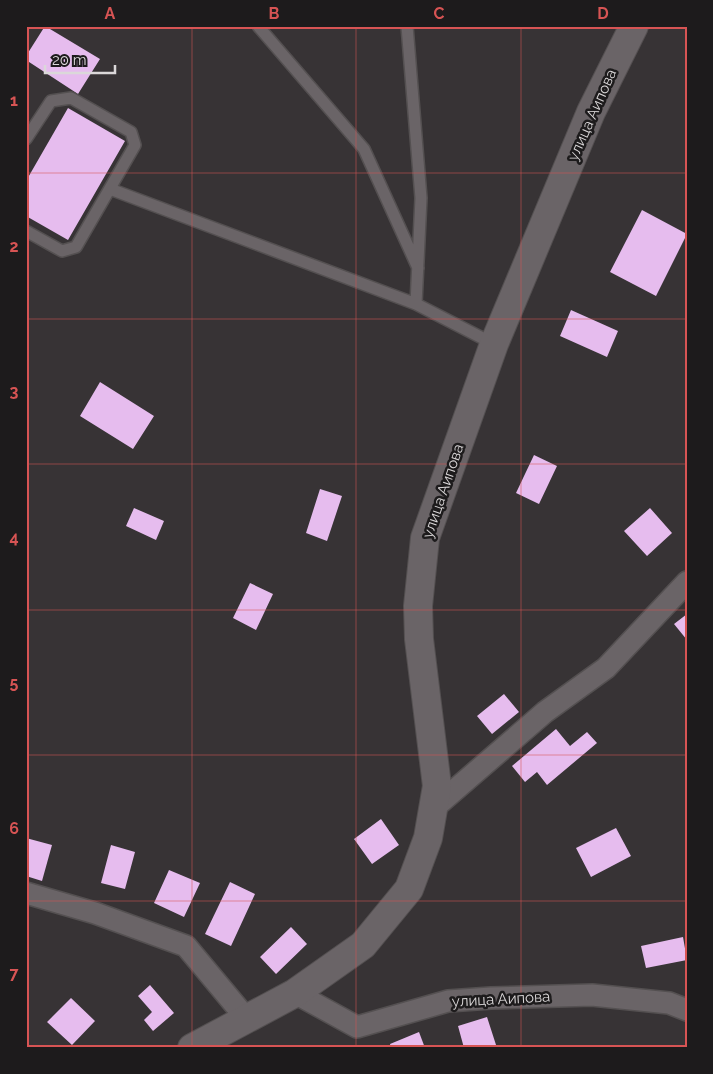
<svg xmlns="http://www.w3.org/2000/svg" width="713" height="1074" font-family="Raleway,sans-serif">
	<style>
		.building { fill: #e6bcee }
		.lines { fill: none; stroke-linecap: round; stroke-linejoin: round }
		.lane-casing { stroke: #545051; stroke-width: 14 }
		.street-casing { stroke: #545051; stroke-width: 24 }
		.secondary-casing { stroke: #545051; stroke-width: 30 }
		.lane { stroke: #6a6467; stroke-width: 11 }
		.street { stroke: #6a6467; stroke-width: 21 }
		.secondary { stroke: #6a6467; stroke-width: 28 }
		.grid { fill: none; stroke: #d75454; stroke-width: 1; stroke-opacity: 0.55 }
		.labels { text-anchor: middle; stroke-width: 5; stroke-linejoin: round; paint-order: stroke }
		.street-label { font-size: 15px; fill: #dbd8d9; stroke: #1d1b1c }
		.neatline { fill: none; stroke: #d75454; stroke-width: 2 }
		.grid-label { font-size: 16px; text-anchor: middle; font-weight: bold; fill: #d75454 }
	</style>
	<rect width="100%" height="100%" fill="#373335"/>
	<path class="building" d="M45,26l55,33 -22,35 -52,-34v-4z
		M68,108l57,33 -57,99 -42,-24v-35z
		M642,210l45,24 -31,62 -46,-24z
		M571,310l47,21 -11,26 -47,-21z
		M100,382l54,34 -21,33 -53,-33z
		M534,455l23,11 -18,38 -23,-11z
		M320,489l22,7 -15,45 -21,-8z
		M134,508l30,13 -8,19 -30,-14z
		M650,508l22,25 -25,23 -23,-25z
		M250,583l23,11 -17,36 -23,-12z
		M687,614v26l-13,-16z
		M504,694l15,18 -27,22 -15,-18z
		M556,729l14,17 17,-14 10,11 -50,42 -10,-13 -12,10 -13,-16z
		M381,819l18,26 -27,19 -18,-25z
		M616,828l15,28 -40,21 -15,-29z
		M26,838l26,7 -10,36 -16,-5z
		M111,845l24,7 -10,37 -24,-6z
		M169,870l31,13 -16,34 -30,-14z
		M230,882l25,12 -24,52 -26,-12z
		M291,927l16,17 -31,30 -16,-17z
		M683,937l4,23 -41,8 -5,-22z
		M150,985l24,28 -21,18 -9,-11 8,-8 -14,-16z
		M71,998l24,23 -23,24 -25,-23z
		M487,1017l10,31h-33l-6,-22z
		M419,1032l6,16h-34l-1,-4z"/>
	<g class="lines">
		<defs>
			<path id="lane" d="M258,26l106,123 54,119
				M407,26l14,172 -5,106
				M26,139l25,-38 20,-3 60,34 4,13 -59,102 -14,4 -36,-20
				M110,189l306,115 78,40"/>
			<path id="street" d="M434,808l111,-96 61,-44 81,-86
				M26,893l69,20 91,33 60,72
				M295,993l62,34 91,-26 43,-3 101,-3 77,8 18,7"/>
			<path id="secondary" d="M192,1048l103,-55 68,-48 46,-56 19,-51 9,-52 -18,-147 -1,-33 7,-68 69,-194 97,-232 43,-86"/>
		</defs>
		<use href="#lane" class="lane-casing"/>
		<use href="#street" class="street-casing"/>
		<use href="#secondary" class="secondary-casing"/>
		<use href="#lane" class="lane"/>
		<use href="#street" class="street"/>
		<use href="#secondary" class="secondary"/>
	</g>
	<path class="grid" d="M192,26v1022M356,26v1022M521,26v1022M26,173h661M26,319h661M26,464h661M26,610h661M26,755h661M26,901h661"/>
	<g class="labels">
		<g class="street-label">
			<text transform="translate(592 115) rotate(-66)" y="5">улица Аипова</text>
			<text transform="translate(443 491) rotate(-71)" y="5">улица Аипова</text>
			<text transform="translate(501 999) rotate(-3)" y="5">улица Аипова</text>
		</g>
	</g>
	<rect width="713" height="1074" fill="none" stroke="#1d1b1c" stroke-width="55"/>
	<path d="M45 65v8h70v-8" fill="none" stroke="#dbd8d9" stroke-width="2.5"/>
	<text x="52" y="65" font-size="15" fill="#dbd8d9" stroke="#1d1b1c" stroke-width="4" paint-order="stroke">20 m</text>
	<rect x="28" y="28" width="658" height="1018" class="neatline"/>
	<g class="grid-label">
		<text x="110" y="19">A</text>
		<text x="274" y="19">B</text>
		<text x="439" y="19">C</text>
		<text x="603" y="19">D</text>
		<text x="14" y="106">1</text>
		<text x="14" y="252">2</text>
		<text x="14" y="397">3</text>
		<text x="14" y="543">4</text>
		<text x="14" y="688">5</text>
		<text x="14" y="834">6</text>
		<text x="14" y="979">7</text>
	</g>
</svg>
